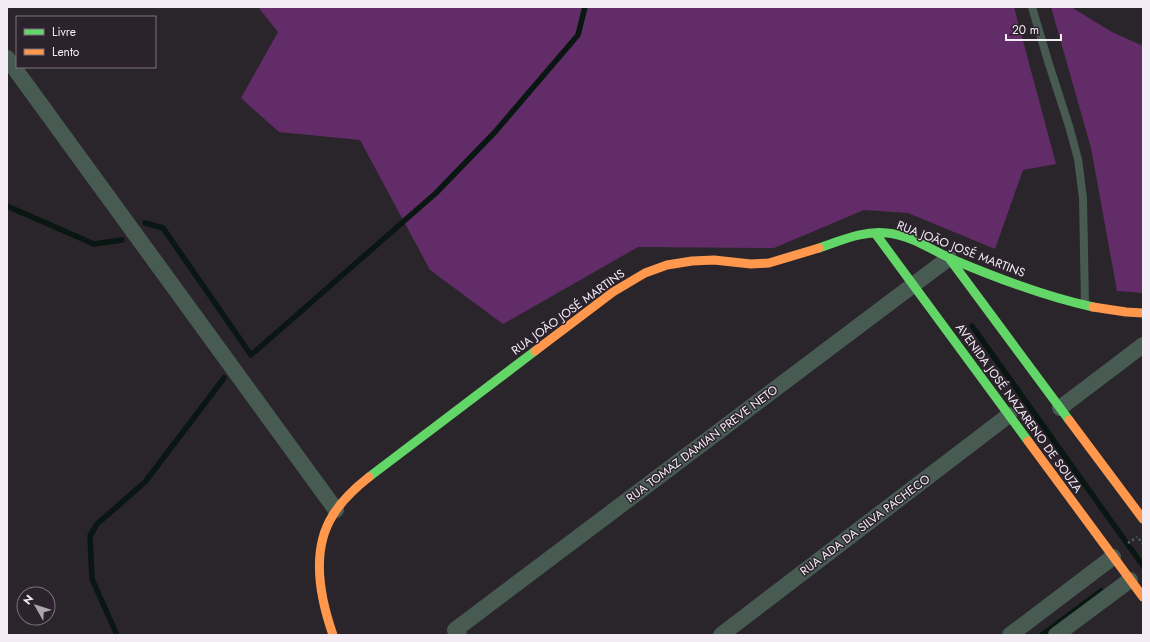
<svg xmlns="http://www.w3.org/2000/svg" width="1150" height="642" font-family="Jost,sans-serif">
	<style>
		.forest { fill: #622c68 }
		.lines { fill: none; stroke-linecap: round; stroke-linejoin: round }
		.stream { stroke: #091611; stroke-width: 5.5 }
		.path { stroke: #596461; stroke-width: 2.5; stroke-dasharray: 2 3; stroke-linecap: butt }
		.lane { stroke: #475b53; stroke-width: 8 }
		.street { stroke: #475b53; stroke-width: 16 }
		.fast { stroke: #63d668; stroke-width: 9 }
		.slow { stroke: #ff974d; stroke-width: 9 }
		.labels { text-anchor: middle; stroke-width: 3; stroke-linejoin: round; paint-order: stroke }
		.street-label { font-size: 12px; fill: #f3ecf4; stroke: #2c222d }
	</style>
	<rect width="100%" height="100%" fill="#2a252a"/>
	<path class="forest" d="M258,7h756l42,157 -33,6 -28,79 -87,-36 -44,-3 -90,38 -136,-1 -135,77 -73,-54 -70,-130 -81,-8 -38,-34 37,-66z
		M1051,7h20l41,25 31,14v247l-26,-2 -26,-143z"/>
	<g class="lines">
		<path class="stream" d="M7,206l87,38 28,-4
			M145,223l18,5 88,127 185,-162 59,-61 83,-97 7,-28
			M972,326l171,240
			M117,635l-25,-56 -2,-43 7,-12 48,-42 79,-104
			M1042,635l59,-44"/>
		<path class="path" d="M1139,539l4,5
			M1128,543l9,-6"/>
		<path class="lane" d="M1032,7l16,54 21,65 9,33 5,39 2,107"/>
		<path class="street" d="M7,58l329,452
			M1060,408l83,-63
			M459,635l-4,-5 494,-372
			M721,635l288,-220
			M1010,635l103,-78
			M1056,635l74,-55"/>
		<path class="fast" d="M875,233l153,208
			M819,248c21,-7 45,-18 68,-15 24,2 46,18 67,27 45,19 92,37 139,47
			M949,258l120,162
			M369,477l166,-126"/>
		<path class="slow" d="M1093,307l33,5 17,1
			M535,351l78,-59 32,-19 22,-8 25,-4 22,-1 37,4 18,-1 50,-15
			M1069,420l74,99
			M1028,441l115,156
			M333,635c-13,-37 -23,-84 0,-120 9,-15 22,-27 36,-38"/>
	</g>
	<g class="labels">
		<g class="street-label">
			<text transform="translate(961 249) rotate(21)" y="4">RUA JOÃO JOSÉ MARTINS</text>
			<text transform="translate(568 312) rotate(-36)" y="4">RUA JOÃO JOSÉ MARTINS</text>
			<text transform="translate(1019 408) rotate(54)" y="4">AVENIDA JOSÉ NAZARENO DE SOUZA</text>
			<text transform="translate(702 444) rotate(-37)" y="4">RUA TOMAZ DAMIAN PREVE NETO</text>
			<text transform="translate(865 525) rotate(-37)" y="4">RUA ADA DA SILVA PACHECO</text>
		</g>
	</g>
	<rect width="1150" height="642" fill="none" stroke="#f3ecf4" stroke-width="16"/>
	<rect x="16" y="16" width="140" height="52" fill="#2c222d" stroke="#7c737d"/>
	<rect x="24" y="29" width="20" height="6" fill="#63d668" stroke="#7c737d"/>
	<text x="52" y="36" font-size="12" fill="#f3ecf4">Livre</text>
	<rect x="24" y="49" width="20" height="6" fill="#ff974d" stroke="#7c737d"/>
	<text x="52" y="56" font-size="12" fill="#f3ecf4">Lento</text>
	<g transform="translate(36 606) rotate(309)"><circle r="19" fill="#2c222d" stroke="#7c737d"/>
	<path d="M0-3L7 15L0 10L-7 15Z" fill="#ada6ad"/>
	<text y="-6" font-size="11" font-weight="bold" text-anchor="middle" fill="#f3ecf4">N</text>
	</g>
	<path d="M1006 34v6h55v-6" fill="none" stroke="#f3ecf4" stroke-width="2"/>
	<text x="1012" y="34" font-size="12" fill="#f3ecf4" stroke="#2c222d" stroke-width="3" paint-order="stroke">20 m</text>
</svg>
